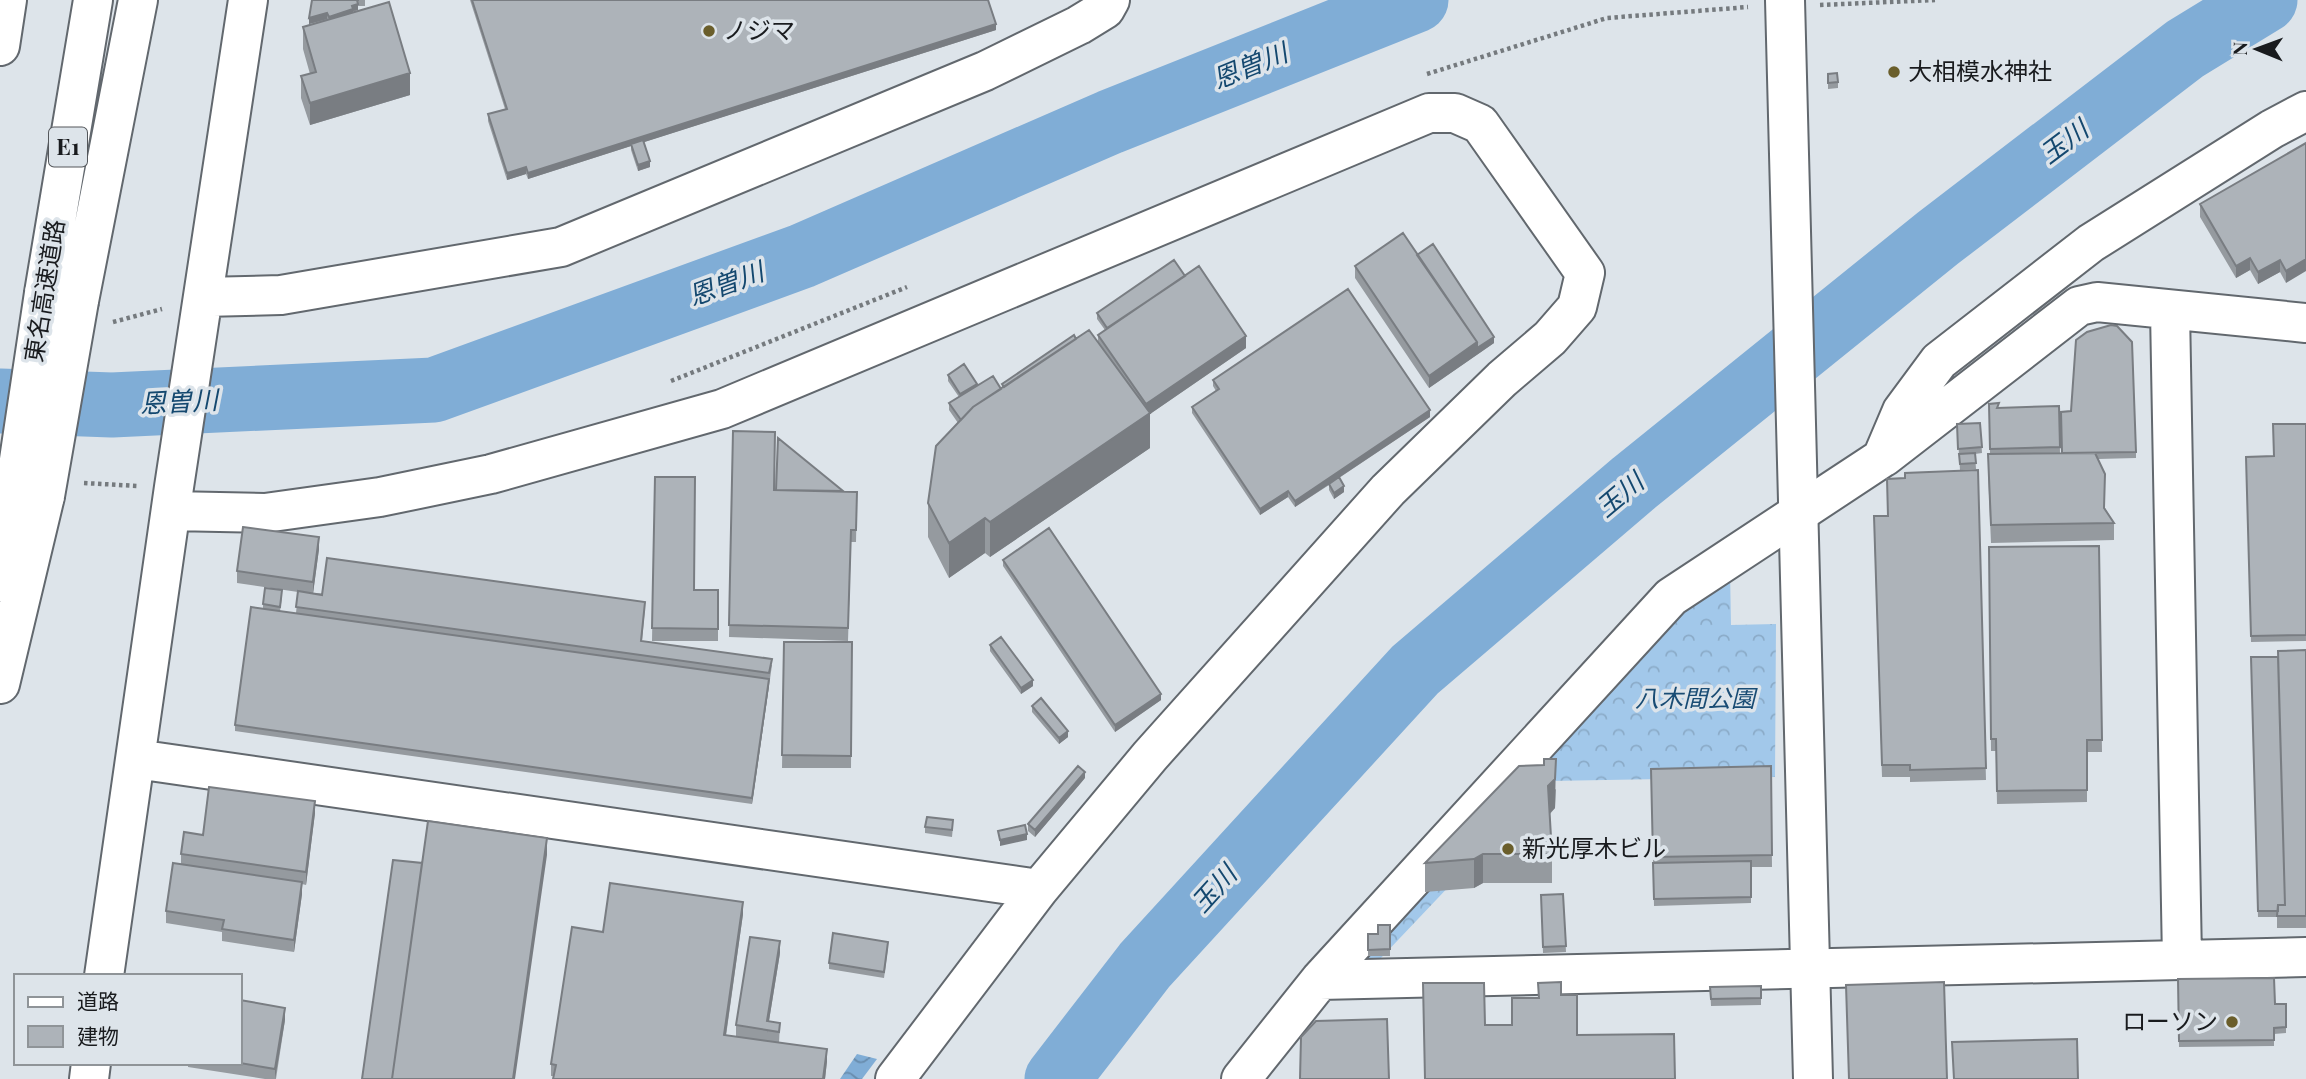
<svg xmlns="http://www.w3.org/2000/svg" width="2306" height="1079" font-family="'Playfair Display','Noto Sans JP',serif">
	<style>
		.forest { fill: url(#forest-crowns) }
		.water { fill: url(#water-waves) }
		.lines { fill: none; stroke-linecap: round; stroke-linejoin: round }
		.river { stroke: #80add6; stroke-width: 65 }
		.minor-casing { stroke: #62686e; stroke-width: 42 }
		.tertiary-casing { stroke: #62686e; stroke-width: 42 }
		.motorway-casing { stroke: #62686e; stroke-width: 42 }
		.path { stroke: #757a7e; stroke-width: 4.5; stroke-dasharray: 3.5 3.5; stroke-linecap: butt }
		.minor { stroke: #fff; stroke-width: 38 }
		.tertiary { stroke: #fff; stroke-width: 38 }
		.motorway { stroke: #fff; stroke-width: 38 }
		.motorway-bridge-casing { stroke: #62686e; stroke-width: 42; stroke-linecap: butt }
		.motorway-bridge { stroke: #fff; stroke-width: 38 }
		.wall { fill: #959a9f }
		.shaded-wall { fill: #797d82 }
		.building { fill: #adb3b9; stroke: #797d82; stroke-width: 2 }
		.poi-dot { fill: #6a5e2b; stroke: #dde4ea; stroke-width: 2.5 }
		.labels { text-anchor: middle; stroke-width: 7; stroke-linejoin: round; paint-order: stroke }
		.shield { fill: #dde4ea; stroke: #54575b; stroke-width: 2 }
		.shield-label { font-size: 23px; font-weight: bold; fill: #191b1e }
		.poi-label { font-size: 24px; fill: #191b1e; stroke: #dde4ea; text-anchor: start }
		.street-label { font-size: 24px; fill: #191b1e; stroke: #dde4ea }
		.park-label { font-size: 24px; font-style: italic; fill: #194c74; stroke: #dde4ea }
		.water-label { font-size: 26px; font-style: italic; fill: #14486f; stroke: #dde4ea }
	</style>
	<defs>
		<pattern id="forest-crowns" width="20" height="18" patternUnits="userSpaceOnUse" patternTransform="scale(1.75)"><rect width="20" height="18" fill="#a2c8ea"/><path d="M2 6a3 3 0 1 1 6 0M12 15a3 3 0 1 1 6 0" fill="none" stroke="#8babc8"/></pattern>
		<pattern id="water-waves" width="16" height="10" patternUnits="userSpaceOnUse" patternTransform="scale(1.75)"><rect width="16" height="10" fill="#80add6"/><path d="M0 5q4-4 8 0t8 0" fill="none" stroke="#688cad"/></pattern>
	</defs>
	<rect width="100%" height="100%" fill="#dde4ea"/>
	<path class="forest" d="M1730,570l1,55 45,-1 -1,153 -226,4 -169,178 -34,1 329,-357z"/>
	<path class="water" d="M857,1054l20,5 -15,20h-22z"/>
	<g class="lines">
		<path class="river" d="M0,401l112,4 322,-15 368,-134 308,-134 306,-122
			M1057,1079l88,-114 270,-295 219,-187 304,-245 247,-189 80,-49"/>
		<defs>
			<path id="minor" d="M2170,311l12,648
				M1884,457l195,-151 18,-4 209,21
				M1320,980l351,-383 211,-139 20,-47 37,-50 152,-118 181,-114 34,-18
				M1241,1079l79,-99 986,-23"/>
			<path id="tertiary" d="M1785,0l28,1079
				M203,297l78,-2 280,-48 424,-176 94,-46 26,-16 5,-9
				M171,511l94,2 115,-16 111,-23 231,-65 707,-296h26l25,11 105,149 -8,34 -27,31 -48,41 -114,111 -238,266 -111,133 -144,190
				M136,759l903,130
				M104,976l70,-489 74,-487
				M89,1079l2,-16"/>
			<path id="motorway" d="M0,46l7,-46
				M44,293l49,-293
				M79,301l59,-301
				M0,582l13,-82
				M0,684l45,-188"/>
		</defs>
		<use href="#minor" class="minor-casing"/>
		<use href="#tertiary" class="tertiary-casing"/>
		<use href="#motorway" class="motorway-casing"/>
		<path class="path" d="M1820,5l115,-5
			M1427,74l180,-56 141,-11
			M113,322l49,-13
			M671,381l236,-94
			M84,483l54,3"/>
		<use href="#minor" class="minor"/>
		<use href="#tertiary" class="tertiary"/>
		<use href="#motorway" class="motorway"/>
		<defs>
			<path id="motorway-bridge" d="M45,496l34,-195
				M13,500l31,-207"/>
		</defs>
		<use href="#motorway-bridge" class="motorway-bridge-casing"/>
		<use href="#motorway-bridge" class="motorway-bridge"/>
	</g>
	<path class="wall" d="M312,0h53v6h-7v4l-5,2 57,83 -100,30 -9,-27v-22l9,-2 -7,-25v-22l24,-7 -18,4z
		M470,0h518l8,30 -352,112 6,25 -12,4 -7,-21v-4l-103,33 -2,-5 -19,6 -19,-59v-7l17,-5z
		M1828,74l10,8v6l-10,1z
		M2306,143l-20,140 -6,-11 -22,12 -8,-14 -14,8 -36,-61v-13z
		M1417,255l77,88 -65,45 -74,-110v-12z
		M1185,276l61,72 -96,66v34l-160,109 -5,-4 -36,25 -21,-41v-34l30,-80 -9,-13v-7l10,-6 -11,-16v-6l29,11 24,3 1,-1v-4l74,-45 22,3v-7l7,-5 -8,-11v-6z
		M1213,380l217,37 -91,61 5,14 -10,7 -5,-9v-5l-34,22 -7,-10 -28,18 -68,-102v-6l24,-16 -3,-5z
		M1989,404l10,4 60,-2 1,47 76,-1v6l-38,1 7,49 9,15v17l-123,3 -3,-71v-18h2z
		M1980,423l2,30 -7,1 1,15 -16,1 -3,-46z
		M2306,424v217l-55,1 -5,-185 27,-1z
		M733,431l41,59 83,2 -1,50h-5l-3,99 -119,-4z
		M1978,470l8,310 -76,2v-5h-28l-8,-249 14,-12 17,-38z
		M655,477l39,113h24v51h-66z
		M2099,546l3,206h-15v50l-90,2 -1,-53h-5l-2,-204z
		M319,549l-6,44 332,15 -3,33 130,24 -20,139 -517,-73v-6l28,-117v-4l19,-7 -2,14 16,2 2,-21 -61,-9v-12z
		M1003,560l158,140 -46,32 -112,-166z
		M784,642h68l-1,126h-69z
		M990,645l43,41 -12,8 -31,-43z
		M2306,650v278h-29v-11h-19l-7,-260h27z
		M1032,706l36,31 -9,7 -27,-32z
		M1771,766l1,101h-21v36l-97,3 -3,-137z
		M1085,778l-50,59 -7,-6v-7z
		M1556,789l-1,19 -5,6 2,40v29h-69l-9,5 -49,4v-29z
		M315,813l-9,72 -4,-1v10l-8,58 -72,-11v-9l-56,-9v-12l15,-47v-10l22,-19z
		M953,826l-1,11 -27,-4v-6z
		M1563,894l3,58 -23,1 -2,-58z
		M743,914l-17,122 10,1v-12l44,-72 -11,68 11,2 -1,20 48,18 -2,18h-272l1,-3h-3v-12l52,-132z
		M1390,925v31h-22v-22h10z
		M888,948l-4,30 -55,-9v-6z
		M2178,979l97,25h11v29l-12,1v12l-95,1z
		M1761,986v19l-50,1 -1,-19z
		M285,1020l-9,59h-11l-77,-12v-4h52z"/>
	<path class="shaded-wall" d="M358,4v6l-5,1v4l-24,9v-7l23,-11z
		M327,13v6l-18,5v-6z
		M996,24v6l-364,116 -1,-2v2l-103,33v-6z
		M410,73v22l-100,30v-22z
		M650,161v6l-12,4v-6z
		M526,167v7l-19,6v-7z
		M2250,258v12l-14,8v-12z
		M2306,259v12l-20,12v-12z
		M2280,260v12l-22,12v-12z
		M1246,336v12l-96,66v34l-160,109v-35l156,-106v-12z
		M1494,337v6l-65,45v-12l48,-34z
		M1430,410v7l-135,90v-6z
		M1344,486v6l-10,7v-6z
		M1288,491v6l-28,18v-6z
		M985,518v35l-36,25v-35z
		M319,537v12l-6,45v-12z
		M769,679v7l-17,118v-6z
		M1033,680v6l-12,8v-6z
		M1161,694v6l-46,32v-7z
		M1068,731v6l-9,7v-6z
		M1556,759l-1,49 -7,7v-29z
		M1085,772v6l-50,59v-7z
		M315,801v12l-9,72v-13z
		M1027,834v6l-27,6v-6z
		M547,838v17l-32,224h-2z
		M1483,854v29l-9,5v-29z
		M302,882v12l-8,58v-12z
		M743,902v12l-19,134v-13z
		M780,941v12l-13,80v-12z
		M285,1008v12l-10,59v-10z
		M827,1049v12l-2,18h-2z"/>
	<path class="building" d="M312,0h47h-2l1,4 -6,2 1,3 -24,8 -2,-4 -18,5z
		M472,0h516l8,24 -468,149 -2,-6 -19,6 -19,-59 19,-5z
		M389,2l21,71 -100,30 -9,-27 15,-4 -13,-45z
		M1837,73l1,9 -10,1v-9z
		M643,140l7,21 -12,4 -7,-21z
		M2306,143v116l-20,12 -6,-11 -22,12 -8,-14 -14,8 -36,-62z
		M1403,233l74,109 -48,34 -74,-110z
		M1433,244l61,93 -17,11v-6l-60,-87z
		M1174,260l11,16 -78,52 -10,-15z
		M1199,266l47,70 -100,68 -48,-69z
		M1348,289l82,121 -135,91 -7,-10 -28,18 -68,-102 27,-18 -6,-9z
		M2111,325l6,1 15,16 4,110 -74,1 -1,-41 10,-1 5,-71 11,-8z
		M1089,330l61,83 -160,109 -5,-4 -36,25 -21,-40 8,-57 37,-39z
		M1074,335l2,4 -72,48 -2,-3z
		M964,364l13,20 -17,10 -12,-19z
		M993,376l8,13 -28,18 -12,13 -12,-17z
		M1999,403l-2,5 62,-2 1,41 -70,2 -1,-45z
		M1980,423l2,24 -24,2 -1,-25z
		M2273,424h33v211l-55,1 -5,-179 28,-1z
		M733,431l42,1 -1,58 83,2 -1,38h-5l-3,98 -119,-3z
		M778,438l65,53 -67,-1z
		M1975,453l1,10 -16,1 -1,-10z
		M2095,453l10,21 -1,34 10,15 -123,2 -3,-71z
		M1978,470l8,298 -76,2v-5h-28l-8,-249h14l-1,-37 18,-1v-5z
		M655,477h40l-1,113h24v39l-66,-1z
		M1339,477l5,9 -10,7 -5,-9z
		M243,527l76,10 -6,45 -76,-11z
		M1049,528l112,166 -46,31 -112,-165z
		M2099,546l3,194h-15v50l-90,1 -1,-52h-5l-2,-192z
		M327,558l318,44 -4,39 131,18 -3,14 -473,-66 2,-16 24,4z
		M265,588l17,2 -2,17 -17,-3z
		M251,607l518,72 -17,119 -517,-73z
		M1001,637l32,43 -12,8 -31,-43z
		M784,642h68l-1,114 -69,-1z
		M2306,650v266h-29l1,-11h7l-7,-254z
		M2251,657h27l7,248h-7v6h-20z
		M1041,698l27,33 -9,7 -27,-32z
		M1544,759h12l-1,20 -7,7 4,68h-69l-9,5 -49,4 94,-97 25,-1z
		M1078,766l7,6 -50,58 -7,-6z
		M1771,766l1,89 -119,2 -2,-88z
		M209,787l106,14 -9,71 -125,-18 3,-22 19,3z
		M927,817l26,3 -1,10 -27,-3z
		M428,821l119,17 -34,241h-121z
		M1025,825l2,9 -27,6 -2,-9z
		M393,860l29,3 -30,216h-30z
		M1751,861v36l-97,2 -1,-36z
		M173,863l129,19 -8,58 -72,-11 2,-9 -58,-9z
		M610,883l133,19 -19,133 103,14 -4,30h-270l3,-14 -5,-1 21,-137 31,5z
		M1563,894l3,52 -23,1 -2,-52z
		M1378,925h12v24l-22,1v-16h10z
		M833,933l55,9 -4,30 -55,-9z
		M750,937l30,4 -13,80 13,2 -1,9 -43,-7z
		M2274,978l1,26h11v23l-12,1v12l-95,1 -1,-62z
		M1561,982v13h16v40l97,-1 1,45h-250l-2,-96h61l1,42h27v-27h27l-1,-15z
		M1944,982l3,97h-98l-3,-94z
		M1761,986v12l-50,1 -1,-12z
		M240,1000l45,8 -10,61 -35,-6z
		M1387,1019l2,60h-89l1,-42 15,-16z
		M2077,1039l1,40h-124l-2,-37z"/>
	<g class="poi-dot">
		<circle cx="709" cy="31" r="7"/>
		<circle cx="1894" cy="72" r="7"/>
		<circle cx="1508" cy="849" r="7"/>
		<circle cx="2232" cy="1022" r="7"/>
	</g>
	<g class="labels">
		<rect class="shield" x="49" y="127.5" width="38" height="39" rx="5"/>
		<g class="shield-label">
			<text x="68" y="155">E1</text>
		</g>
		<g class="poi-label">
			<text x="723" y="39">ノジマ</text>
			<text x="1908" y="80">大相模水神社</text>
			<text x="1522" y="857">新光厚木ビル</text>
			<text x="2218" y="1030" text-anchor="end">ローソン</text>
		</g>
		<g class="street-label">
			<text transform="translate(45 291) rotate(-81)" y="8">東名高速道路</text>
		</g>
		<g class="park-label">
			<text x="1695" y="707">八木間公園</text>
		</g>
		<g class="water-label">
			<text transform="translate(1250 66) rotate(-22)" y="9">恩曽川</text>
			<text transform="translate(2064 142) rotate(-37)" y="9">玉川</text>
			<text transform="translate(726 284) rotate(-20)" y="9">恩曽川</text>
			<text transform="translate(179 402) rotate(-3)" y="9">恩曽川</text>
			<text transform="translate(1620 495) rotate(-40)" y="9">玉川</text>
			<text transform="translate(1214 889) rotate(-48)" y="9">玉川</text>
		</g>
	</g>
	<rect x="14" y="974" width="228" height="91" fill="#dde4ea" stroke="#8f9498" stroke-width="2"/>
	<rect x="28" y="997" width="35" height="10" fill="#ffffff" stroke="#8f9498" stroke-width="2"/>
	<text x="77" y="1009" font-size="21" fill="#191b1e">道路</text>
	<rect x="28" y="1026" width="35" height="21" fill="#adb3b9" stroke="#8f9498" stroke-width="2"/>
	<text x="77" y="1044" font-size="21" fill="#191b1e">建物</text>
	<g transform="translate(2257 49) rotate(271)" stroke="#dde4ea" stroke-width="5" paint-order="stroke">
	<path d="M0-5L12 26L0 18L-12 26Z" fill="#191b1e"/>
	<text y="-10" font-size="19" font-weight="bold" text-anchor="middle" fill="#191b1e">N</text>
	</g>
</svg>
